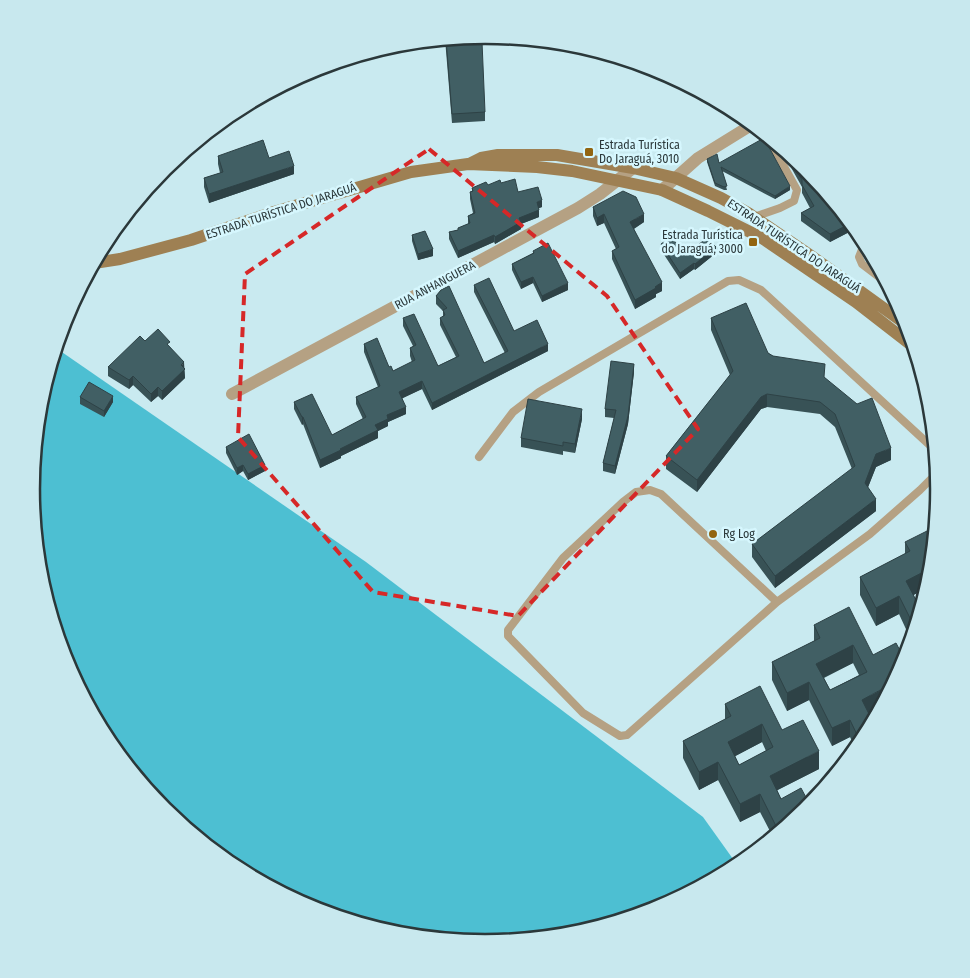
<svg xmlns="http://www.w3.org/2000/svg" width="970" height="978" font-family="'Fira Sans Condensed',sans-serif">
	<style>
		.forest { fill: #4dbfd2 }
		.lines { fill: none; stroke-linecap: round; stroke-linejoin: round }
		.lane { stroke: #b5a183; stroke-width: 8 }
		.street { stroke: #b5a183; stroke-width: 12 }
		.secondary { stroke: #9e8053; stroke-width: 12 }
		.wall { fill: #385256; fill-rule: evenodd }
		.shaded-wall { fill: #2e4246 }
		.building { fill: #415f64; stroke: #2e4246; fill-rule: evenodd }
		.marked { fill: none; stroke: #d62828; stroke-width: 4; stroke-dasharray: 10 6; stroke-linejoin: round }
		.poi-dot { fill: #926511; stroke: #d6f7fe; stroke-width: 2 }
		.labels { text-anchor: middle; stroke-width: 5; stroke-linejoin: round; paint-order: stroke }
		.poi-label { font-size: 12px; fill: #2b383a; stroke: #d6f7fe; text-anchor: start }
		.street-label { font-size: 12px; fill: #2b383a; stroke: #d6f7fe }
		.rim { fill: none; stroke: #2b383a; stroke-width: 2.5 }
	</style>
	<rect width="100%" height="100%" fill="#c9eaf0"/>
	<path class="forest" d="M56,348l310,214 337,255 35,49 -80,42 -85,26 -88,9 -89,-9 -85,-26 -78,-42 -69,-56 -56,-69 -42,-79 -26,-85 -9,-88 9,-89z"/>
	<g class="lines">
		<path class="lane" d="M754,217l26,-9 14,-7 3,-11 -30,-54
			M865,242l-6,15 3,7 25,19
			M479,457l34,-45 26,-20 189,-111 11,-1 22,10 174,160
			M777,602l-116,-108 -11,-4 -14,2 -13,10 -60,56 -55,72v6l75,77 37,23 7,-1 150,-133 93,-68 50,-44 17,-17"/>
		<path class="street" d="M662,190l36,-32 55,-34
			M232,394l346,-186 22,-14 33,-26"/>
		<path class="secondary" d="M471,163l10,-5 17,-3h59l76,13 43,10 45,20 27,15 66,45 93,67
			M94,263l26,-4 71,-19 83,-28 137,-40 57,-8 69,3 35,4 90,19 46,21 54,27 94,64 58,45"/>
	</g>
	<path class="wall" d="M456,38l1,6 28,68v9l-33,2 -7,-84z
		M779,146l27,22 49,61 -25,13 -29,-21v-8l9,-5 -8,-15v-6z
		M218,156l51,2 25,16 -85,29 -5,-16v-9l16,-5 -2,-9z
		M707,159l12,4 71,27 -15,9 -53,-28 5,19h-3l-9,-4 -8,-24z
		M501,183l17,9 24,15 -4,1 1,9 -18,7v5l-26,15 -1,-2 -36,16 -9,-19v-7l9,-2v-2l10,-4v-8l5,-3 -3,-14v-7l2,-1v-3z
		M593,207l51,15 -10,7 28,62 -6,3v3l-21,12 -23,-50v-8l4,-2 -12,-26 -7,3 -4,-10z
		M412,235l21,21 -15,4 -6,-19z
		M661,244l23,8 32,1 -21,17 -1,-1 -14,10 -19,-29z
		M533,251l35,39 -26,12 -9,-19 -12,6 -9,-19v-6l21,-11z
		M474,285l40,46 34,20 -116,59 -10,-21 -20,9 4,16 -18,8v4l-10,5v7l-37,18v2l-21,10 -17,-44 -1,1 -8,-16v-7l38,33 31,-16 -7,-15v-7l22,-10 -14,-35v-8l29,27 19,-9 -2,-6v-8l3,-2 -10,-20v-8l35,48 18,-9 -16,-32v-7l3,-1v-6l-7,-7v-8l5,-6 43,73 21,-10 -31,-61z
		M711,318l62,38 52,22 66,82 -15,7 -8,20 8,24 -101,77 -23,-31v-13l100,-75 -17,-42 -15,-13 -53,-7 -6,2 -64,83 -31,-23v-13l64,-81 -19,-45z
		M145,341l25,6 14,21 1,10 -23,22 -4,-4 -7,6 -18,-17 -4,4 -21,-13v-9z
		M634,372l-6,52 -13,50 -12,-3v-8l11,-45 -9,-1v-8z
		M80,397l33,5 -9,15 -24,-13z
		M582,419l-7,34 -12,-2v4l-42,-8v-9z
		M226,447l39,24 -17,9 -5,-9 -6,4 -11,-22z
		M905,542l25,36 -3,10 -14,7 4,7 7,-3 -13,41 -12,-26 -23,12 -16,-31v-18l45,-23z
		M814,625l59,30 -4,59 -7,27 -6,8 -6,-12 -18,9 -23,-46 -22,11 -15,-31v-18l42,-21zM853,663l6,12 -29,15 -6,-12z
		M725,704l57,26 37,39 -42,21 4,9 25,11 -33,27 -13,-25 -20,10 -22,-42 -19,10 -16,-32v-17l42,-21zM762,742l4,9 -27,14 -4,-9z"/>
	<path class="shaded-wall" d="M294,166v8l-85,29v-9z
		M790,186v4l-15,9v-3z
		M542,200v7l-5,2v-7z
		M539,210v7l-18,7v5l-26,15v-7l24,-19z
		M604,214v9l-7,3v-8z
		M644,214v8l-14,9v-9z
		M851,223l4,6 -25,13v-8z
		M494,235v7l-36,16v-7z
		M716,247v6l-21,17v-6z
		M433,249v7l-15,4v-6z
		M694,263v6l-14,10v-6z
		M533,277v6l-12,6v-7z
		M662,282v9l-6,3v3l-21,12v-9z
		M568,283v7l-26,12v-6z
		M548,344v7l-116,59v-7z
		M184,362l1,16 -23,22v-9z
		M634,364v8l-6,52 -13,50v-8z
		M133,376v9l-4,4v-9z
		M422,381v8l-23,11v-8z
		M158,387v9l-7,6v-8z
		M767,394v13l-6,2 -64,83v-12l64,-83z
		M113,396v6l-9,15v-6z
		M406,407v7l-18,8v4l-10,5v7l-37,18v2l-21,10v-8l20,-11 35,-24 12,-10z
		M582,409v10l-7,34v-9z
		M302,417h1v7l-1,1z
		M891,448v12l-15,7 -11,28v-12l11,-29z
		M243,465v6l-6,4v-7z
		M265,465v6l-17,9v-6z
		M876,499v12l-101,77v-12z
		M931,568l-1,10 -3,10 -21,11v-18z
		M899,596v18l-23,12v-18z
		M853,645v18l-37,18v-17z
		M809,682v18l-22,11v-18z
		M893,683l-13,25 -18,10v-18z
		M850,720v17l-18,9v-18z
		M762,724v18l-34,18v-18z
		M819,751v18l-49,25v-18z
		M718,762v18l-19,10v-18z
		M760,794v18l-20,10v-18z"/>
	<path class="building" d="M456,38l1,6 25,-2 3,70 -33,2 -6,-75z
		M764,138l26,48 -15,10 -54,-29 6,19 -3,1 -9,-4 -8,-24 10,-5 2,9z
		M263,140l6,18 20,-7 5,15 -85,28 -5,-16 19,-6 -5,-16z
		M787,153l19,15 45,55 -21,11 -29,-21 13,-7 -12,-21v-5z
		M515,179l3,13 20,-5 4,13 -5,2 2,8 -20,8 2,4 -26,15 -1,-2 -36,16 -9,-19 9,-2v-2l12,-5 -2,-7 7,-3 -5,-21 3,-1 -1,-3 14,-6 2,3 12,-5 1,3z
		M623,191l13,6 8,17 -14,8 32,60 -7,5 1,1 -21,12 -23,-49 7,-4 -15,-33 -7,4 -4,-11z
		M425,231l8,18 -15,5 -6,-19z
		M671,237l13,15h5l18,-14 9,9 -21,17 -1,-1 -14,10 -19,-29z
		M548,243l20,40 -26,13 -9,-19 -12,5 -9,-18 22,-11 -1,-2z
		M489,278l25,53 23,-11 11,24 -116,59 -10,-22 -23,11 7,15 -19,8 1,4 -13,6 3,5 -38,19 1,1 -21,10 -17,-43h-1l-8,-15 18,-8 20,41 34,-18 -10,-20 24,-11 -16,-42 13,-6 12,29 2,-1 2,5 22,-11 -5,-12 6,-3 -13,-27 11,-4 24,52 21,-10 -19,-38 5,-3 -2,-5 4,-2 -11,-12 5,-6 8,-4 35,77 24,-12 -34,-66z
		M746,303l22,50 5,3 52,8 -1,13 33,27 15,-6 19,50 -15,6 -11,29 11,16 -101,77 -23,-32 103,-78 -20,-52 -15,-12 -53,-8 -6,3 -64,83 -31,-24 67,-85 -22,-53z
		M158,329l12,13 -3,2 17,18 -3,3 4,4 -23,22 -4,-4 -7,7 -18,-18 -4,4 -21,-13 32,-31 5,5z
		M611,361l23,3 -6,52 -13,50 -12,-3 13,-53 -11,-1z
		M89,382l24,14 -9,15 -24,-14z
		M528,399l54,10 -7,35 -12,-2v4l-42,-8z
		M249,434l16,31 -17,9 -5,-9 -6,3 -11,-21z
		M935,527l-4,41 -25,13 11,21 7,-3 -9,29 -16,-32 -23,12 -16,-31 50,-26 -5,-9z
		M849,607l24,48 23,-12 9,17 -12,23 -31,17 10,20 3,-2 -14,25 -11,-23 -18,8 -23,-46 -22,11 -15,-31 48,-24 -6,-13zM853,645l14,27 -37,18 -14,-26z
		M760,686l22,44 21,-10 16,31 -49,25 11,23 20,-11 9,17 -4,5 -27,22 -19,-38 -20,10 -22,-42 -19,10 -16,-31 48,-25 -6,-12zM762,724l11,23 -34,18 -11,-23z"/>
	<path class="marked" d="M429,149l178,147 91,133 -180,187 -145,-24 -135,-155 7,-163z"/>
	<g class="poi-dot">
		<rect x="584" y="147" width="10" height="10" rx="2.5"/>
		<rect x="748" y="237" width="10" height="10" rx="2.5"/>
		<circle cx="713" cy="534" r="5"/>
	</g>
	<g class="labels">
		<g class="poi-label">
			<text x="599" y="149">Estrada Turística<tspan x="599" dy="14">Do Jaraguá, 3010</tspan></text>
			<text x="743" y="239" text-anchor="end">Estrada Turística<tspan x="743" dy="14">do Jaraguá, 3000</tspan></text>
			<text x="723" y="538">Rg Log</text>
		</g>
		<g class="street-label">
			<text transform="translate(281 211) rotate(-18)" y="4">ESTRADA TURÍSTICA DO JARAGUÁ</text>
			<text transform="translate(794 246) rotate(34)" y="4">ESTRADA TURÍSTICA DO JARAGUÁ</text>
			<text transform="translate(435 285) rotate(-28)" y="4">RUA ANHANGUERA</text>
		</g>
	</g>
	<path d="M0 0H970V978H0ZM40 489a445 445 0 1 1 890 0a445 445 0 1 1-890 0Z" fill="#c8e8ee" fill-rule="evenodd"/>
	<path class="rim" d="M40 489a445 445 0 1 1 890 0a445 445 0 1 1-890 0Z"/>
</svg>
